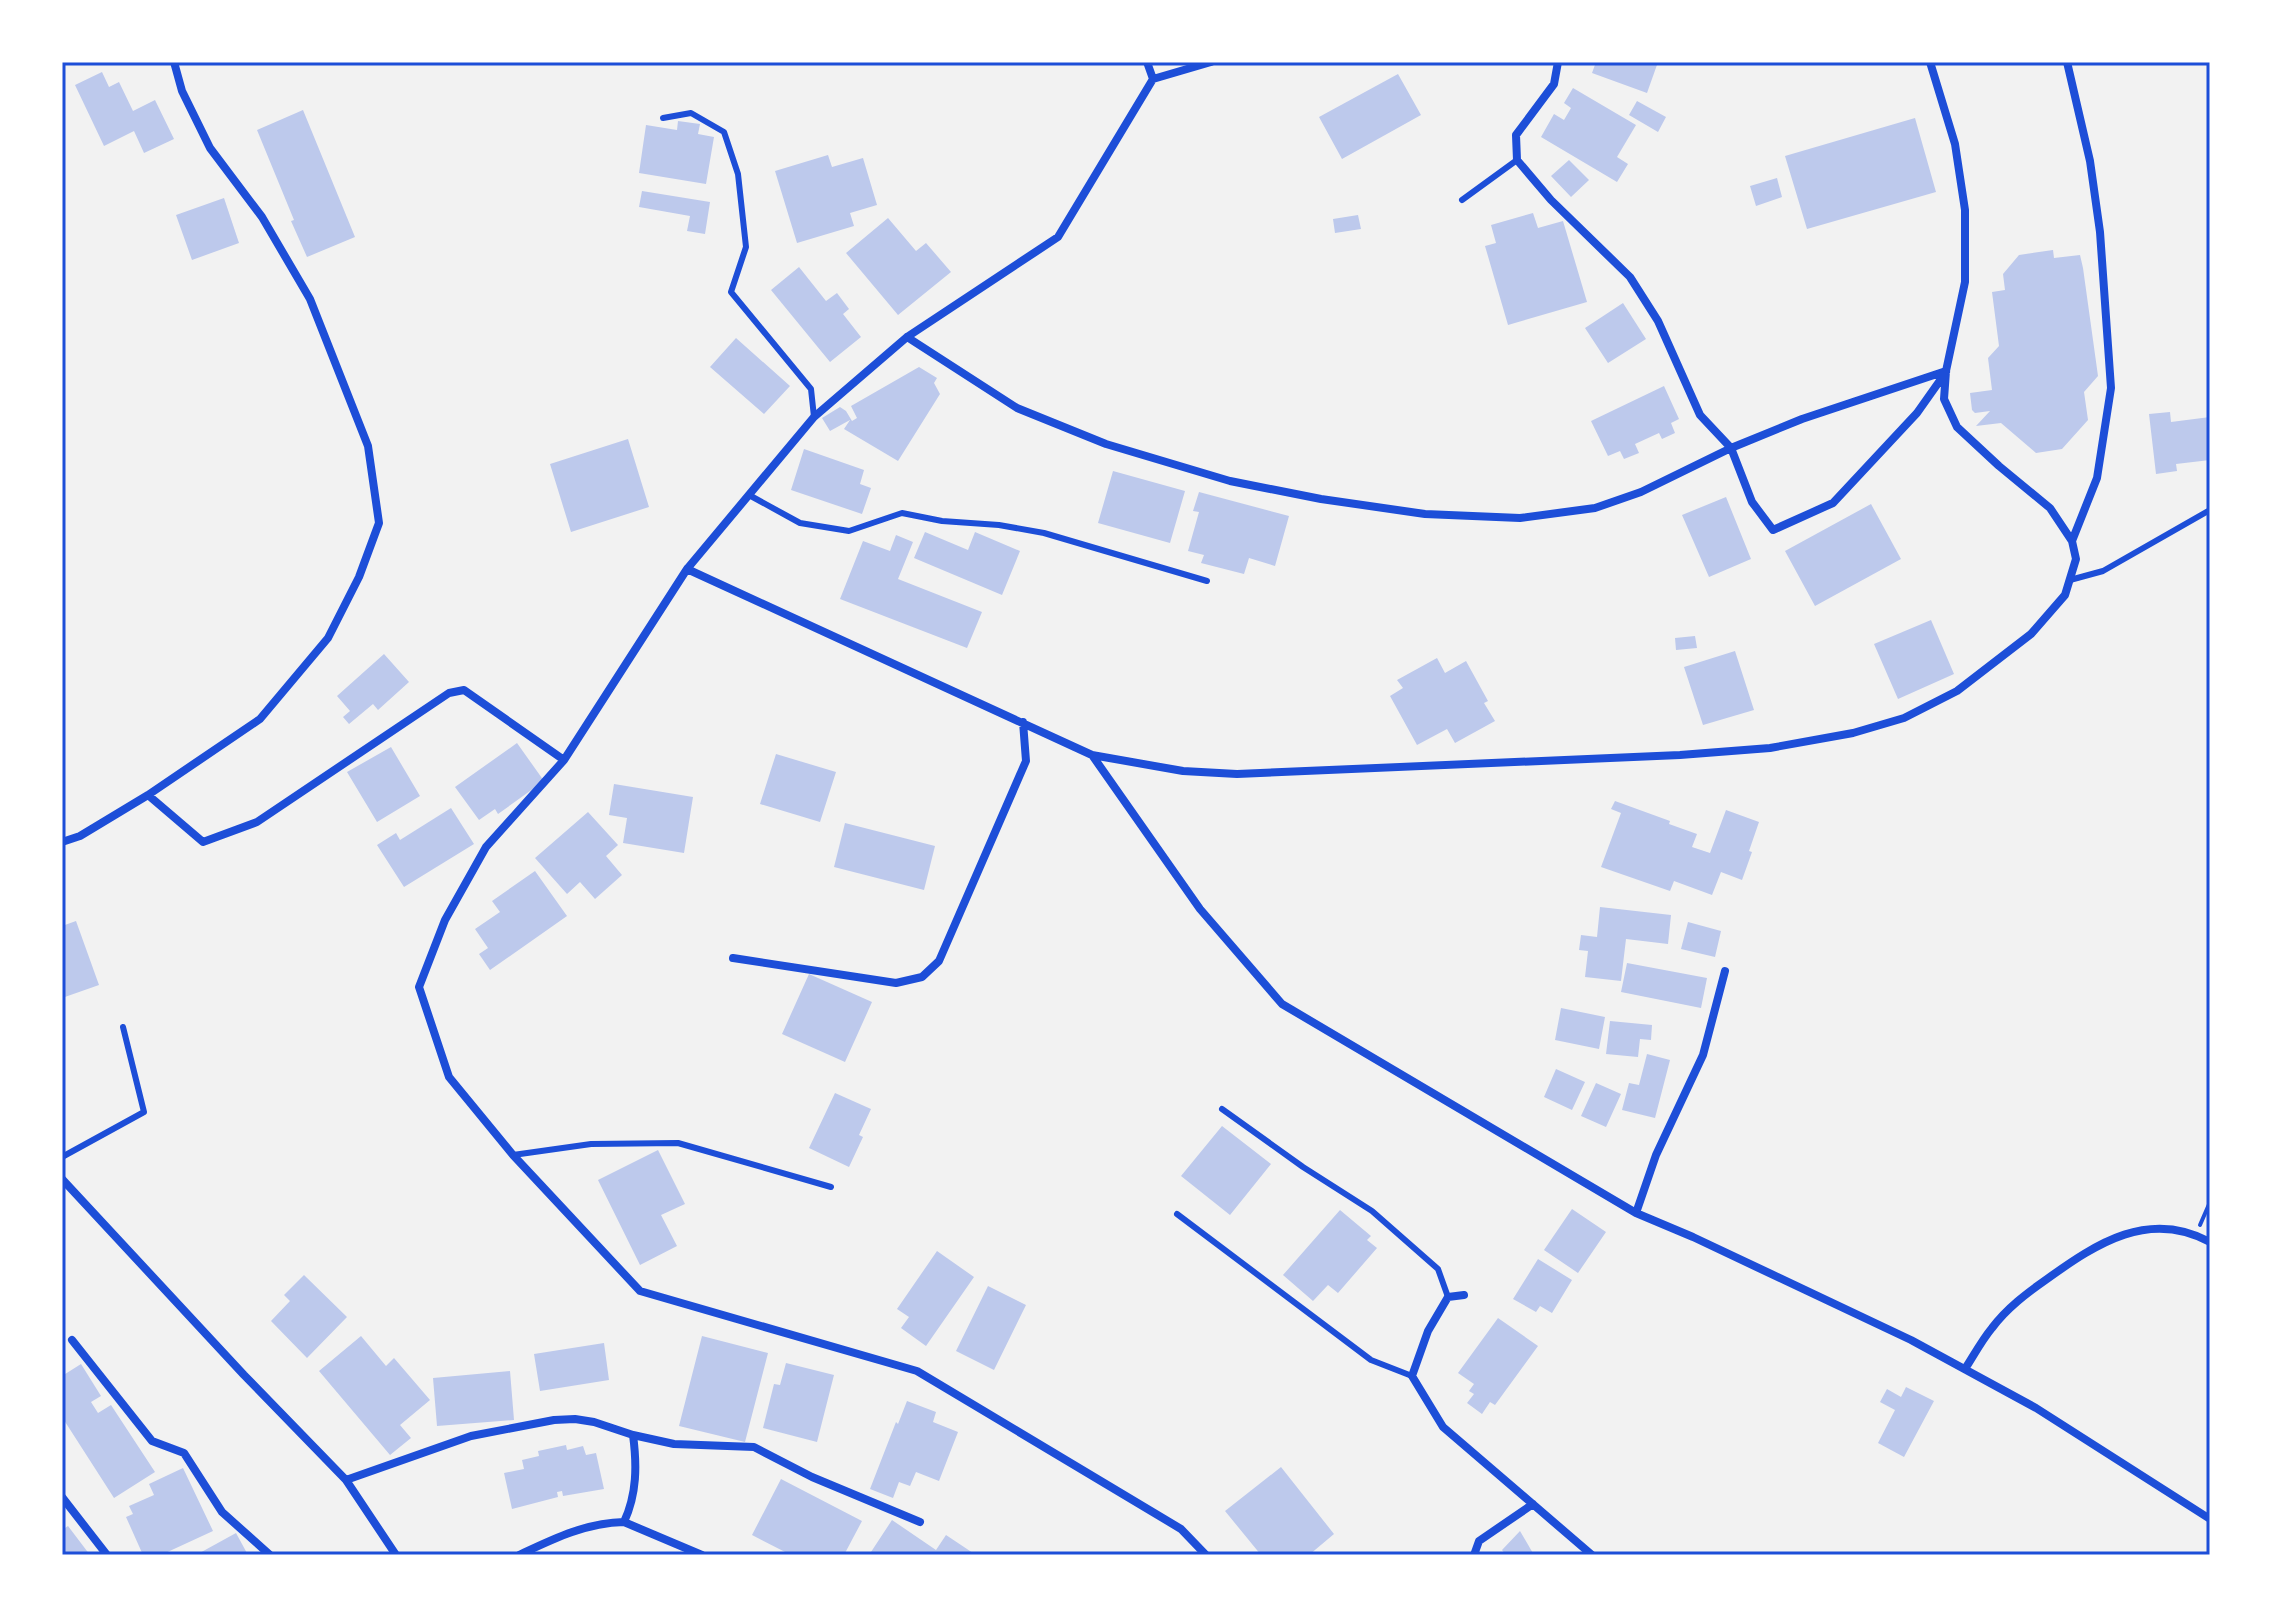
<svg xmlns="http://www.w3.org/2000/svg" width="2272" height="1617" font-family="'Archivo Narrow',sans-serif">
	<style>
		.building { fill: #bdc9ec }
		.lines { fill: none; stroke-linecap: round; stroke-linejoin: round }
		.path { stroke: #1d4ed8; stroke-width: 4 }
		.service { stroke: #1d4ed8; stroke-width: 6 }
		.minor { stroke: #1d4ed8; stroke-width: 8 }
		.neatline { fill: none; stroke: #1d4ed8; stroke-width: 3 }
	</style>
	<rect width="100%" height="100%" fill="#f2f2f2"/>
	<path class="building" d="M1596,62h62l-11,31 -55,-20z
		M102,72l7,15 10,-5 14,29 22,-11 19,39 -30,14 -10,-22 -30,15 -29,-61z
		M1398,74l23,41 -79,44 -23,-42z
		M1573,88l63,37 -19,32 11,7 -11,18 -76,-45 13,-23 10,6 7,-12 -7,-5z
		M1637,101l29,16 -8,15 -29,-17z
		M303,110l52,127 -48,20 -16,-36 3,-1 -37,-90z
		M1915,118l21,74 -129,37 -22,-73z
		M678,121l22,3 -2,10 16,3 -8,47 -67,-11 7,-48 31,5z
		M828,155l4,12 31,-9 14,47 -27,8 4,13 -57,17 -22,-72z
		M1569,160l20,20 -18,17 -20,-21z
		M1777,178l5,19 -26,9 -6,-20z
		M642,191l68,11 -5,32 -18,-3 3,-15 -51,-9z
		M224,198l15,45 -47,17 -16,-45z
		M1533,213l5,15 25,-7 24,81 -79,23 -23,-79 11,-3 -5,-18z
		M1358,215l3,14 -26,4 -2,-14z
		M888,218l28,33 10,-8 25,29 -53,43 -52,-62z
		M2053,250l1,8 26,-3 3,13 15,108 -14,16 4,28 -26,29 -26,4 -35,-30 -25,3 14,-15 -15,2 -3,-3 -2,-17 22,-3 -4,-32 11,-12 -7,-54 13,-2 -2,-16 16,-19z
		M799,267l27,34 11,-8 12,16 -6,5 18,23 -31,25 -59,-72z
		M1623,303l23,36 -38,24 -23,-35z
		M736,338l54,48 -26,28 -54,-47z
		M919,367l18,11 -3,5 6,11 -42,67 -54,-32 6,-9 -20,11 -8,-13 18,-11 6,4 6,10 5,-3 -6,-12z
		M1664,386l15,33 -8,4 4,10 -13,6 -3,-6 -24,11 4,9 -15,6 -4,-8 -12,5 -17,-35z
		M2170,412l1,10 39,-5v43l-34,4 1,7 -21,3 -7,-60z
		M628,439l21,68 -78,25 -21,-68z
		M804,449l60,21 -4,14 11,4 -9,26 -71,-24z
		M1113,471l72,20 -15,52 -72,-20z
		M1199,492l90,24 -14,50 -26,-8 -5,16 -43,-11 3,-8 -16,-4 11,-39 -6,-1z
		M1726,497l25,62 -42,18 -27,-62z
		M1871,504l30,55 -86,47 -30,-55z
		M925,532l43,18 7,-18 45,19 -18,44 -88,-37z
		M896,535l17,7 -15,37 84,33 -15,36 -127,-49 23,-58 27,10z
		M1931,620l23,54 -56,25 -24,-55z
		M1695,636l2,12 -21,2 -1,-12z
		M1735,651l19,59 -51,15 -19,-58z
		M384,654l25,28 -31,28 -5,-6 -24,20 -6,-7 7,-6 -13,-15z
		M1437,658l8,15 21,-12 22,40 -4,2 11,18 -40,22 -8,-14 -30,16 -27,-49 13,-8 -6,-8z
		M517,743l27,38 -46,33 -3,-5 -16,11 -24,-33z
		M391,747l29,49 -43,26 -30,-50z
		M776,754l60,18 -16,50 -60,-18z
		M614,784l79,13 -9,56 -61,-10 4,-25 -18,-3z
		M1615,801l55,20 -1,3 28,10 -5,13 18,6 16,-43 33,12 -10,29 3,1 -10,28 -21,-8 -9,23 -38,-14 -4,10 -69,-24 20,-54 -10,-4z
		M451,808l23,36 -70,43 -27,-42 19,-12 4,7z
		M588,812l30,33 -12,11 16,19 -27,24 -15,-17 -13,12 -32,-36z
		M845,823l90,23 -11,44 -90,-23z
		M535,871l32,45 -77,54 -11,-16 9,-6 -13,-19 25,-17 -8,-11z
		M1600,907l71,8 -3,29 -42,-5 -5,42 -36,-4 3,-26 -9,-1 2,-15 16,2z
		M76,921l23,64 -37,13v-72z
		M1688,922l33,9 -6,26 -34,-8z
		M1627,963l80,15 -6,30 -80,-16z
		M809,974l63,28 -27,60 -63,-28z
		M1561,1008l44,9 -6,32 -44,-9z
		M1610,1021l42,4 -1,15 -11,-1 -2,18 -32,-3z
		M1647,1054l23,6 -15,58 -33,-8 7,-27 10,2z
		M1556,1069l29,13 -13,28 -28,-13z
		M1596,1083l25,11 -15,33 -25,-11z
		M835,1093l36,16 -12,26 4,2 -14,30 -40,-19z
		M1222,1126l49,38 -41,51 -49,-39z
		M658,1150l27,54 -24,11 16,31 -37,19 -42,-85z
		M1572,1209l34,23 -28,41 -34,-23z
		M1340,1210l31,26 -4,4 10,8 -39,45 -10,-8 -15,16 -30,-26z
		M937,1251l37,26 -48,69 -25,-18 8,-11 -12,-8z
		M1538,1259l34,21 -20,33 -12,-7 -4,6 -23,-13z
		M304,1275l43,42 -40,41 -36,-37 19,-20 -6,-6z
		M988,1286l38,19 -32,65 -38,-19z
		M1498,1318l40,28 -43,59 -5,-3 -8,12 -15,-11 7,-9 -5,-3 5,-7 -16,-11z
		M361,1336l25,30 8,-8 36,42 -30,25 11,13 -21,17 -71,-84z
		M702,1336l66,17 -23,89 -66,-16z
		M604,1343l5,37 -69,11 -6,-37z
		M786,1363l48,12 -17,67 -54,-14 11,-44 6,1z
		M81,1364l20,32 -10,6 7,11 13,-8 44,67 -41,26 -52,-81v-41z
		M510,1371l4,49 -77,6 -4,-48z
		M1906,1387l28,14 -30,56 -26,-14 17,-33 -15,-8 7,-13 14,8z
		M907,1401l29,11 -3,10 25,10 -19,49 -23,-9 -6,14 -11,-4 -6,16 -23,-9 26,-67 2,2z
		M566,1445l1,5 16,-4 3,9 10,-2 8,36 -41,7 -1,-5 -5,1 1,5 -46,12 -8,-36 20,-4 -2,-9 17,-4 -1,-5z
		M1281,1467l53,67 -25,21h-48l-36,-44z
		M183,1468l30,63 -52,24h-18l-17,-38 7,-3 -4,-8 25,-11 -5,-11z
		M781,1479l81,42 -18,34h-53l-39,-20z
		M892,1520l44,30 10,-15 30,20h-107z
		M68,1526l22,29h-28v-25z
		M1520,1531l14,24h-28l-4,-5z
		M236,1533l12,22h-52z"/>
	<g class="lines">
		<path class="path" d="M2200,1225l10,-23"/>
		<path class="service" d="M663,118l28,-5 33,19 14,42 8,73 -15,45 80,97 3,28
			M1462,200l55,-40
			M749,495l51,28 49,8 53,-18 40,8 57,4 45,8 163,48
			M2070,580l33,-9 107,-61
			M1222,1109l81,58 69,44 66,58 10,28
			M513,1155l78,-11 87,-1 153,44
			M62,1157l82,-45 -21,-85
			M1177,1214l194,146 41,16"/>
		<path class="minor" d="M1147,62l6,17
			M1558,62l-4,22 -38,51 1,25 34,40 79,77 28,44 42,94 31,33 21,54 21,28 60,-27 84,-90 29,-41
			M2067,62l23,99 10,71 11,156 -14,90 -25,63
			M907,337l110,71 89,36 124,37 91,18 104,15 95,4 75,-10 46,-16 90,-44 71,-29 144,-48
			M687,569l405,186 91,16 54,3 443,-19 90,-7 83,-15 51,-15 53,-27 74,-57 34,-39 11,-36 -4,-18 -22,-33 -51,-42 -42,-39 -13,-28 2,-28 19,-89v-72l-10,-66 -25,-82
			M1092,755l108,154 82,95 354,209 57,24 218,103 125,68 174,111
			M148,795l112,-76 68,-81 31,-61 20,-54 -11,-77 -58,-147 -48,-82 -52,-69 -28,-57 -8,-29
			M62,842l18,-6 68,-41 55,47 54,-20 192,-129 15,-3 100,70
			M733,958l163,25 26,-6 17,-16 87,-200 -3,-39
			M62,1179l182,196 102,105 50,75
			M1636,1213l20,-58 47,-100 22,-84
			M1464,1295l-16,2 -20,34 -16,45 31,51 149,128
			M72,1340l80,101 32,12 38,59 48,43
			M1965,1369c9,-14 17,-29 27,-41 15,-20 35,-35 55,-49 50,-36 102,-70 163,-37
			M346,1480l125,-44 83,-16 21,-1 19,3 39,13 41,9 80,3 58,30 108,45
			M62,1497l45,58
			M624,1522l78,33
			M519,1555c34,-16 66,-32 105,-33 13,-28 13,-57 9,-87
			M1206,1555l-25,-26 -264,-158 -277,-80 -127,-136 -64,-78 -30,-90 26,-67 41,-73 78,-87 123,-191 127,-152 93,-80 151,-100 95,-158 58,-17
			M1474,1555l5,-14 54,-37"/>
	</g>
	<rect width="2272" height="1617" fill="none" stroke="#ffffff" stroke-width="128"/>
	<rect x="64" y="64" width="2144" height="1489" class="neatline"/>
</svg>
